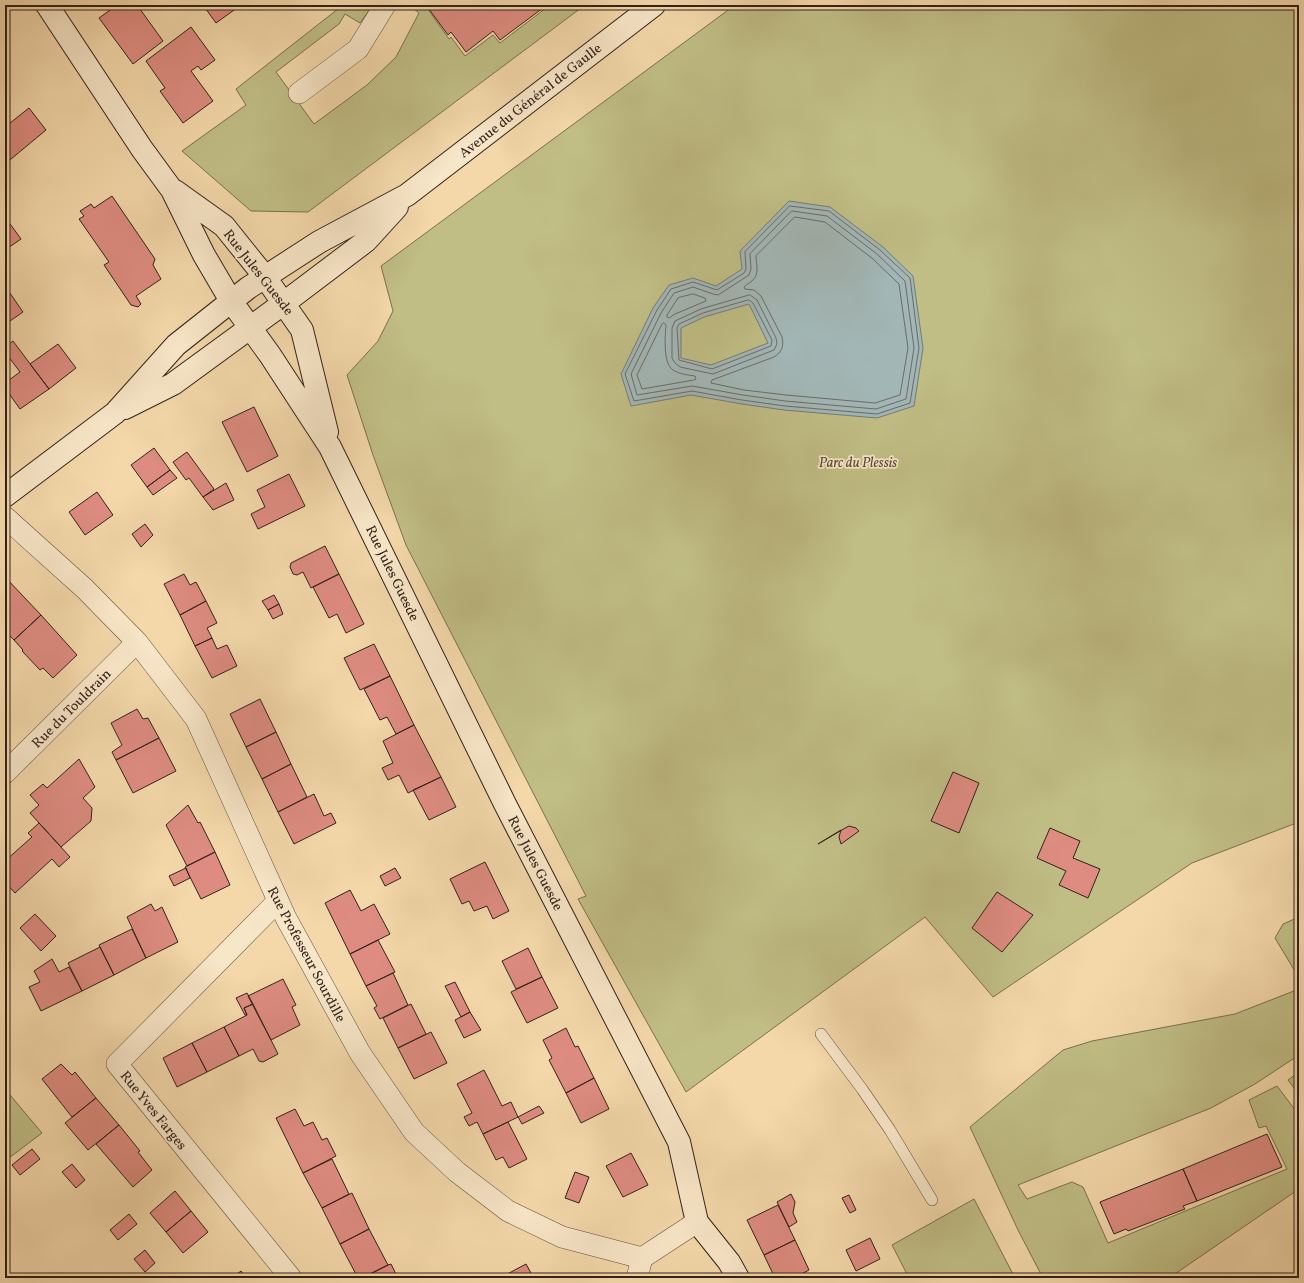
<svg xmlns="http://www.w3.org/2000/svg" width="1304" height="1283" font-family="Vollkorn,serif">
	<style>
		.green { fill: #c0bd85; stroke: #797050 }
		.water { fill: #a2b6b5; stroke: #757b77; fill-rule: evenodd }
		.lines { fill: none; stroke-linecap: round; stroke-linejoin: round }
		.shore { stroke: #6a6c68; stroke-width: 1 }
		.building { fill: #de8c81; stroke: #32221a }
		.lane-casing { stroke: #62503e; stroke-width: 12 }
		.street-casing { stroke: #62503e; stroke-width: 22 }
		.secondary-casing { stroke: #32221a; stroke-width: 24 }
		.lane { stroke: #f8e6c8; stroke-width: 11 }
		.street { stroke: #f8e6c8; stroke-width: 21 }
		.secondary { stroke: #f8e6c8; stroke-width: 22 }
		.labels { text-anchor: middle; stroke-width: 3.5; stroke-linejoin: round; paint-order: stroke }
		.street-label { font-size: 14px; fill: #32221a; stroke: #f8e6c8 }
		.park-label { font-size: 14px; font-style: italic; fill: #564935; stroke: #f8e6c8 }
	</style>
	<rect width="100%" height="100%" fill="#f4d8aa"/>
	<filter id="stains"><feTurbulence type="fractalNoise" baseFrequency=".005" numOctaves="4"/><feColorMatrix values="0 0 0 0 .2 0 0 0 0 .09 0 0 0 0 .02 0 0 0 .5 -.17"/></filter>
	<radialGradient id="worn" r=".72"><stop offset=".6" stop-color="#630" stop-opacity="0"/><stop offset="1" stop-color="#630" stop-opacity=".3"/></radialGradient>
	<path class="green" d="M343,5h30l-13,18 -15,-9 -6,10 -63,48 38,52 53,-39 29,-28 23,-44 -10,-8h16l24,34 2,-2 14,19 28,-21 7,8 50,-38h35l-277,207 -57,-1 -69,-60 64,-46 -10,-16z
		M735,5h564v817l-107,41 -199,134 -68,-80 -239,175 -108,-193 8,-3 -180,-351 -33,-90 -26,-80 31,-34 15,-30 -12,-45z
		M1299,917v61l-24,-40 8,-14z
		M1299,989v66l-44,29 -44,24 -193,77 9,14 45,-17 11,5 25,56 179,-74 -21,-43 -7,2 -10,-28 28,-14 22,29v74l-130,89h-126l-25,-48 -48,-103 93,-77 29,-9 143,-27z
		M1299,1072v23l-11,-15z
		M5,1089l37,44 -37,28z
		M974,1199l41,79h-106l-17,-33z"/>
	<path class="water" d="M789,201l41,6 53,40 30,29 10,72 -9,58 -37,12 -93,-8 -42,-6 -51,-9 -60,11 -10,-32 32,-66 16,-23 24,-7 23,8 26,-17 -2,-18zM749,304l19,39 -57,22 -30,-7v-30l23,-11z"/>
	<g class="lines">
		<path class="shore" d="M790,206l39,5 51,39 30,28 9,70 -9,55 -33,11 -92,-8 -43,-6 -50,-9 -58,10 -9,-27 32,-64 14,-21 22,-7 24,8 27,-17 2,-4 -1,-17z
			M792,211l35,5 50,38 28,27 9,67 -8,51 -30,10 -91,-8 -42,-6 -51,-9 -55,9 -6,-21 30,-61 13,-20 19,-6 20,7 5,1 31,-20 2,-6 -1,-15z
			M795,217l30,5 48,37 26,25 9,64 -8,47 -25,8 -89,-8 -42,-5 -33,-7 1,-3 62,-23c8,-5 10,-11 8,-20l-21,-41 -7,-6 -9,-1 -1,-2c2,-2 5,-4 8,-6 8,-7 4,-16 4,-25z
			M693,294l12,4 1,3 -31,13 -6,4 -2,-1v-2l11,-17z
			M750,295l7,5 19,38 1,6 -3,6 -61,24 -33,-7 -5,-4 -3,-5v-30l3,-7 26,-12z
			M749,300l4,3 19,37 -1,6 -59,23 -33,-9 -2,-32 2,-4 24,-11z
			M664,323l2,2c-1,11 -3,39 7,45 6,4 15,5 22,6l1,3 -2,1 -52,9 -5,-14 25,-51z"/>
	</g>
	<path class="building" d="M117,5h20l26,36 -30,23 -34,-46z
		M203,5h38l-25,18z
		M426,5h121l-47,35 -7,-9 -27,21 -15,-20 -3,3z
		M191,27l24,33 -14,10 -3,-4 -7,5 22,30 -30,22 -23,-32 5,-3 -19,-27z
		M29,108l17,22 -41,34v-37z
		M112,196l43,63 -2,6 8,14 -25,17 5,8 -3,3 -7,-2 -27,-40 5,-3 -30,-43 5,-3 -4,-5 11,-7 3,4z
		M5,217l16,22 -16,11z
		M5,286l18,26 -13,9 -5,-5z
		M13,341l36,48 -29,20 -15,-21v-5l15,-11 -15,-20v-5z
		M58,344l18,24 -27,21 -19,-25z
		M254,407l24,49 -31,16 -25,-50z
		M154,448l16,22 -23,17 -16,-22z
		M187,452l27,37 -11,8 -14,-19 -3,2 -13,-18z
		M170,470l7,8 -24,17 -6,-8z
		M289,474l16,32 -47,23 -7,-15 14,-7 -8,-17z
		M226,483l8,17 -21,10 -10,-13z
		M97,492l16,23 -28,20 -16,-23z
		M145,524l8,11 -12,12 -9,-13z
		M325,546l14,28 -28,14 -8,-16 -6,3 -4,-1 -3,-7 1,-4z
		M184,574l6,11 6,-3 10,19 -26,14 -16,-31z
		M339,574l25,50 -18,9 -9,-19 -8,4 -16,-31z
		M5,577l36,38 -27,25 -9,-9v-5l1,-1 -1,-2z
		M274,595l5,9 -11,6 -6,-9z
		M206,601l11,22 -10,5 5,10 -17,8 -15,-31z
		M279,604l4,10 -10,5 -5,-9z
		M41,615l36,40 -24,23 -10,-10 -3,2 -18,-19 1,-1 -9,-10z
		M212,638l5,11 10,-4 10,21 -25,12 -17,-32z
		M374,644l16,32 -30,14 -16,-32z
		M390,676l24,49 -18,9 -9,-17 -7,3 -16,-31z
		M260,699l16,33 -30,15 -16,-33z
		M137,709l6,10 5,-1 11,20 -43,22 -4,-8 10,-7 -11,-22z
		M414,725l27,52 -33,16 -9,-18 -11,5 -6,-12 11,-5 -10,-22z
		M276,732l15,32 -29,15 -16,-32z
		M159,738l17,33 -43,22 -17,-33z
		M79,759l16,28 -12,11 9,10 -1,13 -30,26 -31,-34 9,-8 -9,-10 13,-11 4,4z
		M291,764l16,33 -29,15 -16,-33z
		M953,772l26,11 -20,50 -28,-12z
		M441,777l15,30 -27,13 -16,-30z
		M314,794l10,22 7,-3 5,10 -42,21 -16,-32z
		M188,805l10,18 2,-1 15,30 -28,14 -21,-41z
		M39,823l31,34 -11,10 -7,-8 -37,34 -10,-11v-21l27,-24 -4,-4z
		M849,826l7,2 3,3 -18,13 -2,-7 2,-7 -23,14 29,-17z
		M1050,828l30,13 -7,17 27,11 -12,29 -29,-13 7,-14 -29,-13z
		M215,852l15,33 -29,14 -16,-32z
		M485,862l24,49 -16,8 -6,-13 -13,5 -5,-10 -7,3 -12,-25z
		M186,868l4,10 -16,8 -5,-10z
		M395,868l6,10 -16,8 -5,-10z
		M350,890l11,21 13,-7 16,30 -40,20 -25,-51z
		M997,892l36,23 -31,37 -30,-24z
		M151,904l4,7 7,-4 16,35 -32,16 -19,-41z
		M35,914l21,22 -15,15 -21,-23z
		M132,929l14,29 -32,17 -15,-30z
		M378,940l17,32 -29,14 -16,-32z
		M100,947l14,28 -32,16 -14,-28z
		M528,948l14,29 -26,12 -14,-28z
		M52,959l7,13 10,-5 13,24 -41,20 -12,-24 11,-5 -6,-11z
		M393,973l15,32 -28,14 -6,-11 3,-2 -11,-20z
		M542,977l16,31 -31,15 -16,-31z
		M283,979l13,26 -4,2 8,18 -29,15 -23,-44z
		M455,982l15,30 -9,5 -16,-31z
		M247,993l6,11 -9,4 3,7h-2l-9,-17z
		M253,1004l25,50 -15,8 -4,-1 -6,-12 -14,7 -15,-29 23,-12 -3,-7z
		M411,1004l15,30 -28,14 -15,-30z
		M470,1012l11,18 -17,8 -9,-18z
		M224,1027l15,29 -32,16 -15,-29z
		M566,1028l9,19 3,-1 16,32 -28,15 -17,-33 3,-2 -9,-18z
		M431,1032l16,31 -33,16 -16,-31z
		M192,1043l15,29 -30,15 -14,-29z
		M61,1064l11,11 3,-3 21,26 -24,19 -30,-38z
		M484,1070l18,36 9,-4 7,15 -35,17 -6,-12 -8,4 -5,-9 8,-4 -15,-29z
		M594,1078l15,31 -28,14 -15,-30z
		M96,1098l23,27 -31,25 -23,-27z
		M539,1106l5,7 -22,11 -4,-7z
		M295,1109l9,17 9,-4 9,18 5,-2 9,18 -33,17 -27,-55z
		M508,1122l19,37 -18,9 -6,-11 -7,3 -13,-26z
		M119,1125l21,26 -2,1 14,18 -19,17 -37,-43z
		M1267,1134l15,33 -85,34 -14,-32z
		M32,1149l8,10 -20,16 -8,-10z
		M631,1153l17,32 -25,12 -17,-31z
		M332,1159l17,35 -27,14 -19,-35z
		M72,1164l13,16 -9,8 -14,-16z
		M1183,1169l14,32 -14,5 2,3 -57,22 -2,-2 -12,5 -14,-32z
		M575,1172l14,5 -10,26 -14,-5z
		M175,1191l16,20 -25,21 -16,-19z
		M352,1193l17,36 -29,15 -18,-36z
		M791,1194l4,8 -2,11 4,9 -8,5 -12,-25z
		M849,1195l7,15 -6,3 -8,-15z
		M778,1205l17,35 -31,15 -17,-35z
		M191,1211l17,21 -25,21 -17,-21z
		M129,1214l8,10 -19,16 -8,-10z
		M369,1229l19,36 -26,13h-4l-18,-34z
		M870,1238l10,21 -24,12 -10,-21z
		M795,1240l14,30 -15,8h-19l-11,-23z
		M145,1250l10,13 -10,9 -11,-13z
		M391,1264l7,14h-36l26,-13z
		M526,1264l5,9 -10,5h-21z
		M241,1271l5,7h-14z"/>
	<g class="lines">
		<defs>
			<path id="lane" d="M821,1034l41,55 28,41 42,70"/>
			<path id="street" d="M299,93l59,-44 27,-44
				M5,517l80,72 52,53 59,77 90,199 74,135 54,79 43,40 51,39 54,26 80,21 55,-36
				M5,773l132,-131
				M278,901l-161,163 174,214
				M637,1278l5,-20"/>
			<path id="secondary" d="M47,5l95,144 30,41 32,65 27,46 39,54 60,92 175,357 174,338 18,80 32,40 9,16
				M175,191l49,35 41,51 37,53 25,102
				M125,408l48,-24 111,-81 82,-62 31,-34
				M5,496l110,-83 61,-68 72,-57 71,-46 88,-47 247,-190"/>
		</defs>
		<use href="#lane" class="lane-casing"/>
		<use href="#street" class="street-casing"/>
		<use href="#secondary" class="secondary-casing"/>
		<use href="#lane" class="lane"/>
		<use href="#street" class="street"/>
		<use href="#secondary" class="secondary"/>
	</g>
	<g class="labels">
		<g class="street-label">
			<text transform="translate(530 100) rotate(-38)" y="5">Avenue du Général de Gaulle</text>
			<text transform="translate(259 272) rotate(52)" y="5">Rue Jules Guesde</text>
			<text transform="translate(393 573) rotate(64)" y="5">Rue Jules Guesde</text>
			<text transform="translate(71 708) rotate(-45)" y="5">Rue du Touldrain</text>
			<text transform="translate(536 863) rotate(63)" y="5">Rue Jules Guesde</text>
			<text transform="translate(307 954) rotate(62)" y="5">Rue Professeur Sourdille</text>
			<text transform="translate(154 1110) rotate(51)" y="5">Rue Yves Farges</text>
		</g>
		<g class="park-label">
			<text x="858" y="467">Parc du Plessis</text>
		</g>
	</g>
	<rect width="1304" height="1283" fill="none" stroke="#f4d8aa" stroke-width="20"/>
	<rect x="6" y="6" width="1292" height="1271" fill="none" stroke="#32221a" stroke-width="2"/>
	<rect x="10" y="10" width="1284" height="1263" fill="none" stroke="#32221a"/>
	<rect width="100%" height="100%" filter="url(#stains)"/>
	<rect width="100%" height="100%" fill="url(#worn)"/>
</svg>
